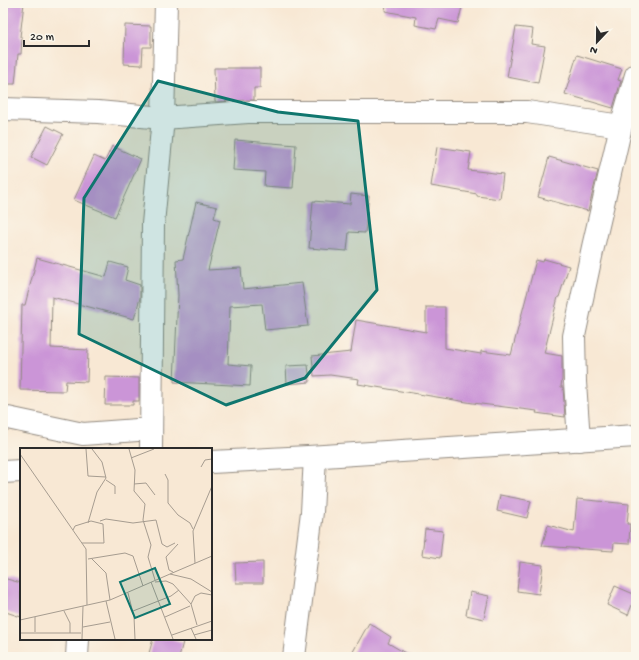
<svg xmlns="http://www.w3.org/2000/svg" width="639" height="660" font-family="'Gochi Hand',sans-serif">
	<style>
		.building { fill: #cb95d7 }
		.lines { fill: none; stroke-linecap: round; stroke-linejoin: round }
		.minor-casing { stroke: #928a80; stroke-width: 24 }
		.major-casing { stroke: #928a80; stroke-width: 24 }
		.minor { stroke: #fff; stroke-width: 22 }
		.major { stroke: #fff; stroke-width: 22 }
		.marked { fill: #0f766e; fill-opacity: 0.2; stroke: #0f766e; stroke-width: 3; stroke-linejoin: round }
		.inset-road { fill: none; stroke: #a69c90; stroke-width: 1 }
		.view { fill: #0f766e; fill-opacity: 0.15; stroke: #0f766e; stroke-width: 2 }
		.inset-edge { fill: none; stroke: #2b2b2b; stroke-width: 2 }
	</style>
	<rect width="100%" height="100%" fill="#fbf7ec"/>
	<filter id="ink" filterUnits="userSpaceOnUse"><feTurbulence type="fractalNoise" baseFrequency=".025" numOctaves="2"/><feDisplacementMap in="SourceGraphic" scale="8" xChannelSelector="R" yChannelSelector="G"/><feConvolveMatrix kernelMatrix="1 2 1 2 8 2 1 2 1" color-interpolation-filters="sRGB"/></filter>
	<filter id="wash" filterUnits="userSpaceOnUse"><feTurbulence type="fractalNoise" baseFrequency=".012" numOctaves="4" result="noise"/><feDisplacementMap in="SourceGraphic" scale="16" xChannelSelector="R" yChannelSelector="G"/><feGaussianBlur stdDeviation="0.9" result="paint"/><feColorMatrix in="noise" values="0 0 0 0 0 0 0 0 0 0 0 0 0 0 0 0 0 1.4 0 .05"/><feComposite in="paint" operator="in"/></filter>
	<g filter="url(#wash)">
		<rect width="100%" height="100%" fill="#f8e8d4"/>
		<g id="blocks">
			<path class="building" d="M3,3h21l-4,34h2l-1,17h-3l-3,30h-12z
				M386,3h77l-5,20 -19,-4 -3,10 -21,-4 1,-8 -31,-6z
				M125,25l26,1v21h-8l-1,18 -18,-1z
				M516,27l17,2 -2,15 14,2 -7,37 -31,-6z
				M577,55l45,14 -4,11 3,1 -8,27 -48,-14z
				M214,68h46v20h-6v12l-39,2z
				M47,126l16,8 -16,31 -16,-8z
				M235,140l61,5 -3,43 -29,-2 1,-14 -32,-2z
				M112,146l29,13 -26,58 -41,-17 20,-44 11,5z
				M437,147l34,5 -3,18 35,4 -3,25 -23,-3v-2l-46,-8z
				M549,157l49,14 -10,40 -50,-14z
				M351,194l18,2 -4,37 -16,-1 -2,19 -38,-3 4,-47 37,3z
				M196,202l21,5 -3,11 6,2 -12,50 33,-2 2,21 59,-6 6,43 -43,4 -3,-26 -32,2 -2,58 23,2 -1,20 -76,-4 4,-87 -2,-35 7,-1z
				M37,258l69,19 4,-15 18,5 -3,13 15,5v13l-6,21 -82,-22 -1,51 37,2 -1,32 -21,-1 -1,10 -45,-1 2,-85h3z
				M544,259l25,7 -10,31h-1l-14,56 18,3v23l-1,8h2l2,30 -29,-4 1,-2 -64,-8 -115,-19 1,-5 -29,-4 -16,1 -2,-20 39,-4 5,-32 70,12v-25h19v41l36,6v-3l30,4 25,-95 7,2z
				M308,365l2,17 -23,2 -1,-18z
				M106,377l33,1v23h-6v4h-28z
				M500,495l31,6 -4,17 -30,-7z
				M577,499l52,5 -2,20h3l-1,20 -15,-1 -1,8 -71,-5 6,-21 26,7z
				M425,529l18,2 -3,27 -18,-3z
				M263,562v21h-27l-1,-20z
				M520,562l23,3 -4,29 -22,-3z
				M3,578l18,5v34l-18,-6z
				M615,586l21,9 -8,20 -21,-10z
				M470,592l19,4 -5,23 -18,-4z
				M369,623l22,14 -3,6 24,14h-62z
				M153,639h19l11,3 -4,15h-16l-14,-4z"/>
		</g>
	</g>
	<g filter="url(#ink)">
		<use href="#blocks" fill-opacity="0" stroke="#928a80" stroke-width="1"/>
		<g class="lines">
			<defs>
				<path id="minor" d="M3,109l95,3 65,6 85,-6h279l94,14
					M3,417l80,17 68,-5
					M579,440l-4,-58 -1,-46 19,-89 28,-121 15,-51
					M151,449l2,-225 10,-106 3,-115
					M77,657l1,-18
					M294,657l18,-145 3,-55"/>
				<path id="major" d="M211,462l97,-5 328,-21
					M3,472l18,-1"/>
			</defs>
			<use href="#minor" class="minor-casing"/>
			<use href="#major" class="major-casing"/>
			<use href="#minor" class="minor"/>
			<use href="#major" class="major"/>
		</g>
	</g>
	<path class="marked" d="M158,81l120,31 80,9 19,169 -72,88 -79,27 -147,-71 5,-136z"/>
	<g transform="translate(20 448)">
		<rect width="192" height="192" fill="#f8e8d4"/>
		<path class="inset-road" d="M66,1l2,27 18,1M109,1l6,21 -1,21 11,13 -2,16 8,25 -3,12 7,23M0,6l66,95 1,56M111,10l23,-9M181,19l4,-7 7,-1M145,26l3,6v23l10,12 12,8 3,6M86,32l9,6v8M114,36l12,-1 9,12M80,73l6,-2 27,4 23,-3 6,24 5,3 8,-4M68,75l9,-31 9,-14 -4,-16 -10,-13M53,82l2,-4 16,-5 12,3 1,19h-22M71,110l15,15 4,27M68,111l37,-6 8,3 10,30M175,115l-2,-32 19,-45M153,124l-4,-2 -3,-13 12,-13M150,126l42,-18M131,134l22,57M135,134l11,-1 7,3 18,20M108,145l6,24 1,22M86,153l9,38M44,163l6,12v10M113,163l38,-15 8,-6M145,169l25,-11M0,172l90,-20 60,-26 21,5 21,13M177,177l-6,-21 4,-8 6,-3 11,2M63,179l27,-5M171,180l5,11M15,184v-15M0,185h61M152,187l40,-14M174,187l18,-5M62,191l1,-33"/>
		<path class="view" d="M135,120l15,36 -35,14 -15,-36z"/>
		<rect width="192" height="192" class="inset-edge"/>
	</g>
	<rect width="639" height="660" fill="none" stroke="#fbf7ec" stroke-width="16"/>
	<g transform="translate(597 42) rotate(202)" stroke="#fbf7ec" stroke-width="3" paint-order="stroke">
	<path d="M0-3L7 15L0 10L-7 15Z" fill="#2b2b2b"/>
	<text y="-6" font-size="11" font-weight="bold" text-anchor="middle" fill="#2b2b2b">N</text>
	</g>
	<path d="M24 40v6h65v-6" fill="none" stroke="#2b2b2b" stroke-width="2"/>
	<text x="30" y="40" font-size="12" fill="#2b2b2b" stroke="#fbf7ec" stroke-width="3" paint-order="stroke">20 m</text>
</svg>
